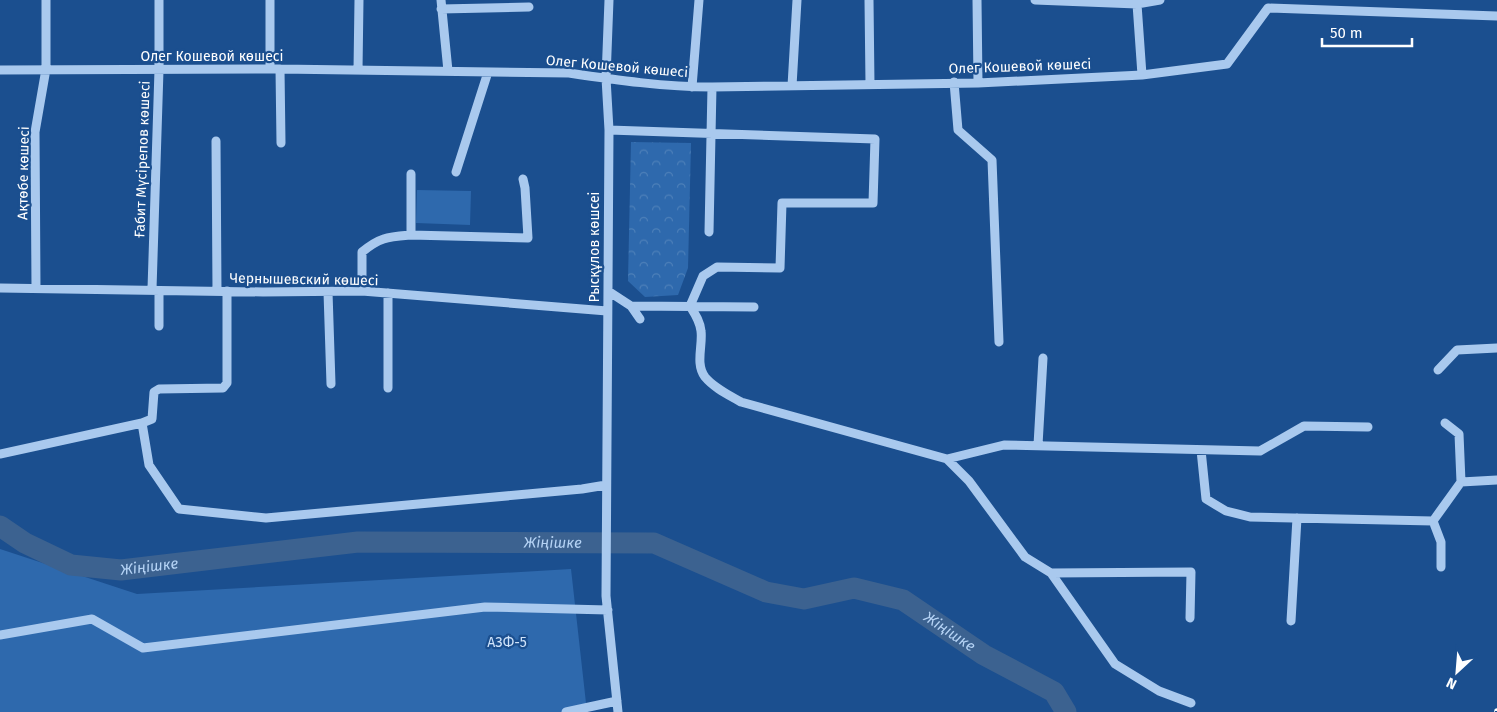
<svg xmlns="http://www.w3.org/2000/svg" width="1497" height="712" font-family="'Fira Sans',sans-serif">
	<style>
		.forest { fill: url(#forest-crowns) }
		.garden { fill: #2e69ad }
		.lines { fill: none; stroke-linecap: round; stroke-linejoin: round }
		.river { stroke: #3c6290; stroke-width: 21 }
		.minor { stroke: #a9c9ee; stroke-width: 9 }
		.rail-casing { stroke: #fff; stroke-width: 5.5 }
		.rail { stroke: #1b4f8f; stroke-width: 4; stroke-dasharray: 11; stroke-linecap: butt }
		.labels { text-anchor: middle; stroke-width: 4.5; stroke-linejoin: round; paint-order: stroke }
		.street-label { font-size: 14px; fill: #fff; stroke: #1b4f8f }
		.park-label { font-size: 14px; fill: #cfe3fa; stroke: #1b4f8f }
		.water-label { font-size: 15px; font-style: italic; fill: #b5d3f5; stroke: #1b4f8f }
	</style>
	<defs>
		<pattern id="forest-crowns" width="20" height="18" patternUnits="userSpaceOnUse" patternTransform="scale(1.25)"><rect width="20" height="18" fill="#2e69ad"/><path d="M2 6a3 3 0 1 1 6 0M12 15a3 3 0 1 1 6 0" fill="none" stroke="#4d80b9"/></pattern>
	</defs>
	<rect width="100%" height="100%" fill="#1b4f8f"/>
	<path class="forest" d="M631,142l60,1 -3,125 -10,27 -33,2 -17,-16z"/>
	<path class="garden" d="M417,190l54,1 -1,34 -54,-2z
		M0,549l137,45 434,-25 16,143h-587z"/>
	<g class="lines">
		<path class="river" id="s1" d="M0,526l25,17 46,22 50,5 237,-28 296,1 112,49 38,7 50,-11 49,12 81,55 70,37 12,20"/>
		<path class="minor" d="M441,0l7,71
			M609,0l-3,78 3,52 -3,466 12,116
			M869,0l1,84
			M977,0l1,83
			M1035,0l102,4 23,-4
			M1137,4l5,71
			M441,9l88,-2
			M270,69v-69
			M280,69l1,74
			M0,70l280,-1 289,4c47,7 96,14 143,14l266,-4 164,-8 85,-11 41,-56 229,8
			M358,70l1,-70
			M954,82l4,48 34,30 7,182
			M792,86l5,-86
			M692,87l7,-87
			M609,130l266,9 -2,64h-91l-2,65 -63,-1 -14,9 -13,30c5,8 10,15 11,25 2,14 -6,33 4,46 9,11 24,18 36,25l206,57 57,-14 256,6 44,-25 64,1
			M216,141l1,150
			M456,172l32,-100
			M411,174v61l117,3 -3,-50 -2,-9
			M709,232l3,-145
			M0,288l263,4 99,-1 245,20
			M36,288l-1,-156 11,-63v-69
			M152,289l7,-219v-70
			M362,291v-39c18,-15 26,-15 49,-17
			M608,291l23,15 9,13
			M328,292l3,92
			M631,306l123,1
			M159,326v-35
			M1438,370l19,-20 40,-2
			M388,388v-95
			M142,423l10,-4 2,-27 5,-3 64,-1 4,-5v-92
			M1445,423l14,11 2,48
			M1038,445l5,-87
			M1201,450l5,49 20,12 24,6 183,4 28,-39 36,-2
			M0,454l142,-31 7,42 30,44 87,9 316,-29 24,-4
			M947,459l22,22 56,76 26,16 64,91 44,27 32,12
			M1433,521l8,21v25
			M1051,573l140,-1 -1,46
			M1291,621l6,-103
			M0,635l92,-16 51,29 342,-41 123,3
			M566,712l51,-11"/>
		<defs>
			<path id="rail" d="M1497,712v-1"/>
		</defs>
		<use href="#rail" class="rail-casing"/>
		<use href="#rail" class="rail"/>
	</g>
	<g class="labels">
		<g class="street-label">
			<text x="212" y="61">Олег Кошевой көшесі</text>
			<text transform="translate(617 66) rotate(5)" y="5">Олег Кошевой көшесі</text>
			<text transform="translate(1020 66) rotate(-2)" y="5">Олег Кошевой көшесі</text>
			<text transform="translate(142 159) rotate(-88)" y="5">Ғабит Мүсірепов көшесі</text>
			<text transform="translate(23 173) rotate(-89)" y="5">Ақтөбе көшесі</text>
			<text transform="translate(594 247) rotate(-90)" y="5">Рысқұлов көшсеі</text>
			<text transform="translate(304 279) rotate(1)" y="5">Чернышевский көшесі</text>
		</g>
		<g class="park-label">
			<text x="507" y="647">АЗФ-5</text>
		</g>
		<g class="water-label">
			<text dy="5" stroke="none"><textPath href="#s1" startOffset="565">Жіңішке</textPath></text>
			<text dy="5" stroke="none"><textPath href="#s1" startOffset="160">Жіңішке</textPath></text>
			<text dy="5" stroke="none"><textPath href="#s1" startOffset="985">Жіңішке</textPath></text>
		</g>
	</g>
	<g transform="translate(1457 672) rotate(206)" stroke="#1b4f8f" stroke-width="4" paint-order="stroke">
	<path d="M0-4L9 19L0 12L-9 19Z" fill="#ffffff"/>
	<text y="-8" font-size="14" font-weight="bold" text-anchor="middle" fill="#ffffff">N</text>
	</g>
	<path d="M1322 38v8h90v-8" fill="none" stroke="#ffffff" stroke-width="2.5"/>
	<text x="1330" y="38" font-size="15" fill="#ffffff" stroke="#1b4f8f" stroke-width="4" paint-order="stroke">50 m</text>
</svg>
